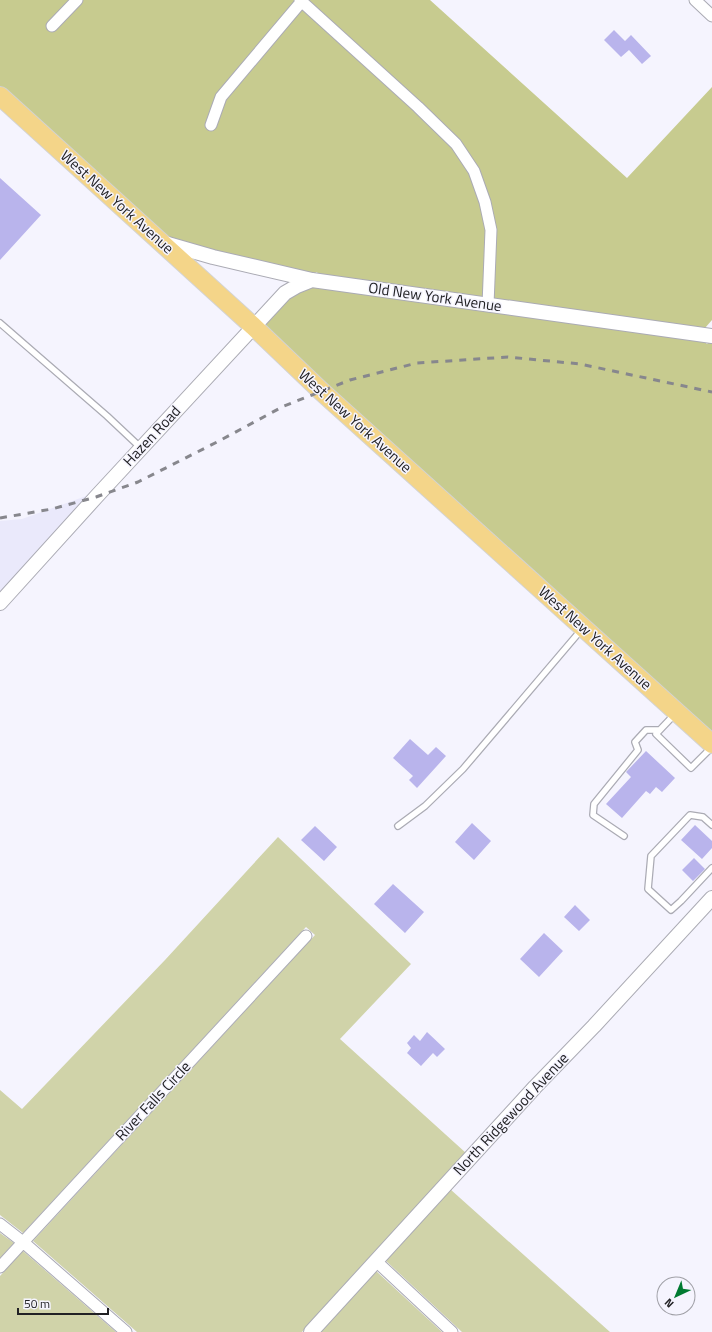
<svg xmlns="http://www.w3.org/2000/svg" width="712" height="1332" font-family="'Titillium Web',sans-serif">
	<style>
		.built { fill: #eae9fb }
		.green { fill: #d0d3a9 }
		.forest { fill: #c7cb8f }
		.building { fill: #b9b4ec }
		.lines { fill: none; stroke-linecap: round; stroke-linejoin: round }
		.service-casing { stroke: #ababb4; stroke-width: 8 }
		.minor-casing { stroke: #ababb4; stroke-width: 13 }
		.tertiary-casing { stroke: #ababb4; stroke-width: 16 }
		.primary-casing { stroke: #d3d3d3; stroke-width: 20 }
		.service { stroke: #fff; stroke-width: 5.5 }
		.minor { stroke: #fff; stroke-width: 11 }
		.tertiary { stroke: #fff; stroke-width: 14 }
		.primary { stroke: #f4d589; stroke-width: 18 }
		.rail { stroke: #87878d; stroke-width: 3; stroke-dasharray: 7 7; stroke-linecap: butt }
		.labels { text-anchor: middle; stroke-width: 3; stroke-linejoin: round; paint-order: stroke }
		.street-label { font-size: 15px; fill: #212124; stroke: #f5f4fe }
	</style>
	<rect width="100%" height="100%" fill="#f5f4fe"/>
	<path class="built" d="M89,495l-89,98v-72l22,-2z"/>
	<path class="green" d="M278,837l133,127 -71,75 126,114 -164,179h-165l-104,-91 282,-306 -9,-8 -283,306 -23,-18v-125l22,19 143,-149z
		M450,1189l160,143h-148l-77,-72z
		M0,1233l14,10 -14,15z
		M23,1251l93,81h-116v-56z
		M375,1270l67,62h-123z"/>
	<path class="forest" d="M0,0h430l197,178 85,-91v233l-7,8 -387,-54 -1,-2 -4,2 -98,-24 -50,-14 -165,-149z
		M312,287l392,54 3,3 2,-2h3v392l-386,-348 -63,-61 26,-27 10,-6z"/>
	<path class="building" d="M614,30l11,11 6,-6 20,21 -9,8 -13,-14 -8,7 -17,-17z
		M0,178l41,37 -41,45z
		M410,739l18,16 8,-8 10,9 -29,32 -8,-8 4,-4 -20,-18z
		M646,751l29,27 -13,14 -6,-5 -6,7 -4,-3 -24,27 -16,-14 25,-27 -5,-5z
		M472,823l19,18 -17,19 -19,-18z
		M695,825l17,16v7l-10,11 -21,-19z
		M315,826l22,21 -13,14 -23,-21z
		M694,858l11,11 -12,12 -11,-11z
		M393,884l31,28 -19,21 -31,-29z
		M575,905l15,15 -11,11 -15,-14z
		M544,933l19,18 -24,26 -19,-18z
		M427,1032l18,17 -8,8 -4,-4 -12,13 -14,-13 4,-5 -4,-5 7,-8 6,6z"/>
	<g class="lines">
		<defs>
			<path id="service" d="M0,323l107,93 34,32
				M675,714l-19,20 35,34 21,-21
				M712,825l-9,-8 -13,-2 -39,41 -3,33 23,21 10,-9 31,-33
				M398,826l27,-20 38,-37 119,-140
				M624,836l-31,-21 1,-11 44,-54 -3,-8 11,-12h13"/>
			<path id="minor" d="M300,0l118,107 38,37 18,27 11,31 6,28 -3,75
				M695,0l17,16
				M52,26l25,-26
				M211,125l10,-28 81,-96
				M0,1224l23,18 103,90
				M376,1261l76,71
				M0,1267l306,-331"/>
			<path id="tertiary" d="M161,242l52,15 99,23 400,56
				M0,603l96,-106 189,-204 12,-7 15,-6
				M311,1332l224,-245 59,-61 118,-128"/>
			<path id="primary" d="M0,96l253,230 68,65 391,353"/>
		</defs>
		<use href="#service" class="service-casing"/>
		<use href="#minor" class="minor-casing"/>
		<use href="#tertiary" class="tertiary-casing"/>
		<use href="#primary" class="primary-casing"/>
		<use href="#service" class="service"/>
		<use href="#minor" class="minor"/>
		<use href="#tertiary" class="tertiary"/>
		<use href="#primary" class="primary"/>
		<path class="rail" d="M0,518l52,-9 44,-12 42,-15 81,-41 65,-35 66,-26 67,-17 91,-6 72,7 132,28"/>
	</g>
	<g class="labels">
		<g class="street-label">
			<text transform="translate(117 202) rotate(42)" y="5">West New York Avenue</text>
			<text transform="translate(435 297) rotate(8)" y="5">Old New York Avenue</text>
			<text transform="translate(355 421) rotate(42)" y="5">West New York Avenue</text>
			<text transform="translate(152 436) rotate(-47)" y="5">Hazen Road</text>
			<text transform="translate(595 638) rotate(42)" y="5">West New York Avenue</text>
			<text transform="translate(153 1101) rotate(-47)" y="5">River Falls Circle</text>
			<text transform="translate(511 1114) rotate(-47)" y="5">North Ridgewood Avenue</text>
		</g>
	</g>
	<g transform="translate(676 1296) rotate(224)"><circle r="19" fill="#f5f4fe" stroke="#a0a0a7"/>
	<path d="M0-3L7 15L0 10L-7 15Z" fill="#007a31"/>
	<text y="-6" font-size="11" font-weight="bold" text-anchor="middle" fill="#212124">N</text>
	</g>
	<path d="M18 1308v6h90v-6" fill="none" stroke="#212124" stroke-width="2"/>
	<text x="24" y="1308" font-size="12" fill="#212124" stroke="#f5f4fe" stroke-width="3" paint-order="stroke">50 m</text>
</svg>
